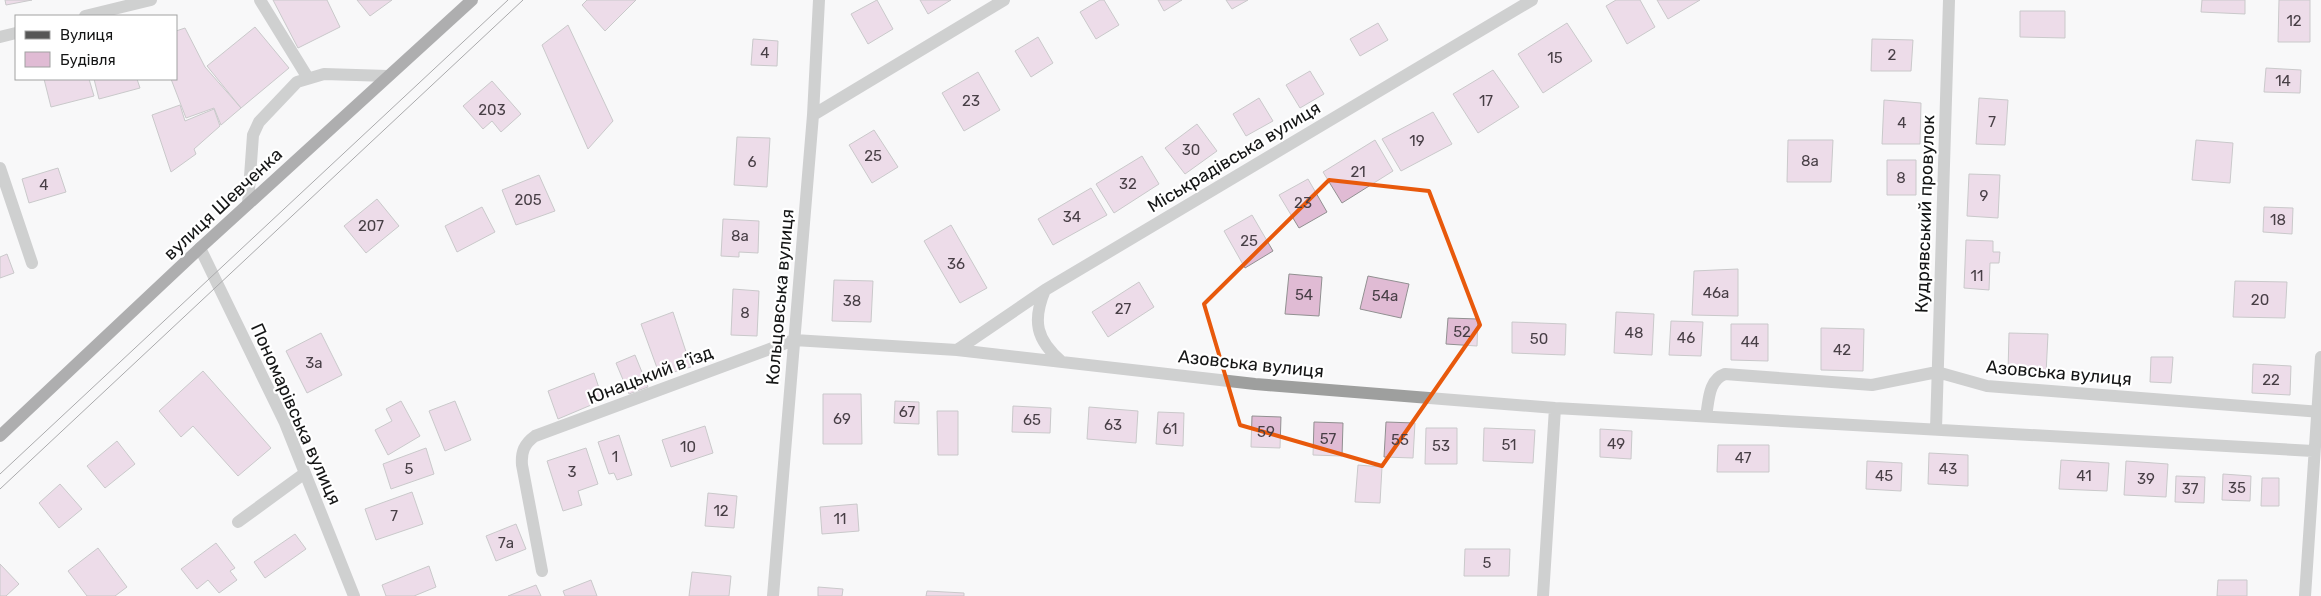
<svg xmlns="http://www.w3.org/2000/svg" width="2321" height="596" font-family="Rubik,sans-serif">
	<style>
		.building { fill: #e0bbd4; stroke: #919091 }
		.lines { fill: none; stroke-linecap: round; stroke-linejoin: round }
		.minor { stroke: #9e9f9e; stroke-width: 12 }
		.major { stroke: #565656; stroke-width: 12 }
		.tram { stroke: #4d4d4e; stroke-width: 1 }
		.marked { fill: none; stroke: #e8590c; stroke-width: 4; stroke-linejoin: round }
		.labels { text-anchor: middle; stroke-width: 4.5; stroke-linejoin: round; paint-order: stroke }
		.number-label { font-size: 15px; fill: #483f46 }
		.street-label { font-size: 18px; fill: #151616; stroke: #fff }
	</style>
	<rect width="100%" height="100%" fill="#f8f8f9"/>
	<path class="building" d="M5,0h27l-26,5z
		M273,0h54l13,27 -42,21z
		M357,0h35l-22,16z
		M587,0h49l-31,31 -23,-26z
		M877,0l16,29 -25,15 -17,-30z
		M920,0h31l-23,14z
		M1100,0h4l15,25 -23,14 -16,-27z
		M1158,0h24l-18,11z
		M1226,0h22l-16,9z
		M1616,0h24l15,27 -28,17 -21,-38z
		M1657,0h43l-32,19z
		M2202,0h43v14l-44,-2z
		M2279,0h31v42h-32z
		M2020,11h45v27l-45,-1z
		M1378,23l10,17 -28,16 -10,-17z
		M1567,23l25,38 -49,32 -25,-39z
		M568,25l45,96 -25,28 -46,-104z
		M255,27l34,41 -48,40 -34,-42z
		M185,28l20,39 36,41 -20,17 -7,-17 -28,10 -15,-39h5v-48z
		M1038,37l15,26 -22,14 -16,-26z
		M753,39l25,2 -1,25 -26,-1z
		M1872,39l41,1 -2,31h-40z
		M2266,68l35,2 -1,23 -36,-1z
		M1493,70l26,37 -41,26 -25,-39z
		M1310,71l14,23 -24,14 -14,-23z
		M978,72l22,38 -36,21 -22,-38z
		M44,79h45l5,17 -43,11z
		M94,79h43l3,9 -41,11z
		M492,81l29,33 -20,18 -9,-11 -9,8 -20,-23z
		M1259,98l14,23 -27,15 -13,-22z
		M1979,98l29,2 -3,45 -29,-1z
		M1884,100l37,3 -1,41h-38z
		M180,105l5,16 29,-12 6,17 -26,23 2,5 -25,18 -19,-57z
		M1433,112l19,32 -51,27 -19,-32z
		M1197,124l20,27 -32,23 -20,-26z
		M874,130l24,37 -26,16 -23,-38z
		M737,137l33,1 -3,49 -33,-2z
		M1375,140l18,31 -51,32 -19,-31z
		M1788,140h45l-2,42h-44z
		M2196,140l37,3 -3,40 -38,-3z
		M1142,156l17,28 -45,29 -18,-29z
		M1887,160h29v35h-29z
		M58,168l8,24 -37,11 -7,-24z
		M1969,174l31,1 -2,43 -31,-2z
		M539,175l16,36 -39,14 -14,-35z
		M1308,179l19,33 -28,16 -20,-33z
		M1091,188l16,27 -54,30 -15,-26z
		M377,199l22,27 -33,27 -22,-27z
		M482,207l13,25 -38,20 -12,-26z
		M2264,207l29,1 -1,26 -29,-2z
		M1252,215l21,36 -28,17 -21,-37z
		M723,219l36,2 -1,32 -19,-1v5l-18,-1z
		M951,225l36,63 -27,15 -36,-62z
		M1966,240l27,1v11h7l-1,11h-9l-1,27 -25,-2z
		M7,254l7,19 -14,5v-21z
		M1738,269v47l-46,-1 2,-44z
		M1289,274l33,3 -3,39 -34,-2z
		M1368,276l41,8 -8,34 -41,-9z
		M834,280l39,1 -2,41 -39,-1z
		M2235,281l52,1 -2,36 -52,-1z
		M1139,282l15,25 -46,30 -16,-25z
		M733,289l26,2 -2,45 -26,-1z
		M673,312l18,55 -31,9 -19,-52z
		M1616,312l38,2 -2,41 -38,-2z
		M1448,318l30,1 -1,27 -31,-2z
		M1671,321l32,1 -2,34 -32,-1z
		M1512,322l54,2 -1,31 -53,-2z
		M1731,324h37v37l-37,-1z
		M1821,328l43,1 -1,42 -42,-1z
		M321,333l21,42 -35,18 -21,-42z
		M2009,333l39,1 -2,40 -38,-2z
		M635,355l13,32 -19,7 -13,-31z
		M2151,357h22l-2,26 -21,-1z
		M2253,364l38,2 -1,29 -38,-2z
		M203,371l68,77 -33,28 -45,-50 -12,11 -22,-26z
		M594,373l9,27 -45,19 -10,-28z
		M823,394h38l1,50h-39z
		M401,401l19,35 -32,19 -13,-25 17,-9 -6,-12z
		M455,401l16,39 -26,11 -16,-40z
		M895,401l24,1v22l-25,-1z
		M1013,406l38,2 -1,25 -38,-1z
		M1089,407l49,4 -2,32 -49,-4z
		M937,411h21v44h-20z
		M1158,412l26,1 -1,33 -27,-2z
		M1252,416l29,1 -1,31 -29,-1z
		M1314,422l29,1 -1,33 -29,-1z
		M1386,422l29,1 -2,35 -29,-1z
		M705,426l8,27 -42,14 -9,-27z
		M1426,428h31v36h-32z
		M1484,428l51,2 -2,33 -50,-2z
		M1600,429l32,2 -1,28 -31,-2z
		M619,435l13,40 -15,5 -3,-7 -5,1 -11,-32z
		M117,441l18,23 -30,24 -18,-22z
		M1718,445h51v27h-52z
		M426,448l8,26 -43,15 -8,-25z
		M586,448l12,36 -20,7 4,14 -19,6 -16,-50z
		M1929,453l39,2v31l-40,-2z
		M2061,460l48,3 -2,28 -48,-2z
		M1867,461l35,2 -1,28 -35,-2z
		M2126,461l42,3 -2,33 -42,-2z
		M1358,465l24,2 -2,36 -25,-1z
		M2223,474l28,2 -1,25 -28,-1z
		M2176,476l29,1 -1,26 -29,-1z
		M2262,478h17v28h-18z
		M60,484l22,25 -23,19 -20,-25z
		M412,492l11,32 -47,16 -11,-31z
		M708,493l29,3 -3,32 -29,-2z
		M857,504l2,27 -37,3 -2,-27z
		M516,524l10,25 -30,12 -10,-25z
		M295,534l11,15 -41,29 -11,-16z
		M216,543l19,25 -5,3 7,9 -18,13 -11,-13 -11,9 -16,-20z
		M98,548l29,39 -12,9h-28l-19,-25z
		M1465,549h45l-1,27h-45z
		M0,564l19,20 -13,12h-6z
		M429,566l7,21 -22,9h-28l-4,-11z
		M692,572l39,4 -2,20h-40z
		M591,580l6,16h-32l-2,-5z
		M2218,580h29v16h-30z
		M536,585l5,11h-33z
		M818,587l25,2 -1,7h-24z
		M927,591l37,2v3h-38z"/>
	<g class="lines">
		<path class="minor" d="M260,0l48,78
			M85,16l66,-16
			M0,37l16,-4
			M813,115l191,-115
			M0,168l32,95
			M248,204l5,-69 6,-13 38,-40 27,-8 64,2
			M200,248l85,175 69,173
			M1045,290c-13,31 -9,50 17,72
			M957,350l88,-60 487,-290
			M1706,416c3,-15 2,-36 19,-42l147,11 65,-13 50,14 334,26
			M1936,429l13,-429
			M238,522l67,-49
			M542,571l-20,-106c-1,-13 2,-21 13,-29l259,-96 163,10 298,34 300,24 758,43
			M773,596l40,-481 6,-115
			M1543,596l12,-188
			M2305,596l16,-239"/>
		<path class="major" d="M0,436l200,-188 272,-248"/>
		<path class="tram" d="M0,474l508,-474
			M0,489l523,-489"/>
	</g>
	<path d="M0 0H2321V596H0ZM1329,180l100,11 51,134 -98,141 -142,-41 -36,-121z" fill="#f8f8f9" fill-opacity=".55" fill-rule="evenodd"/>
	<path class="marked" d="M1329,180l100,11 51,134 -98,141 -142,-41 -36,-121z"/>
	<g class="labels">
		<g class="number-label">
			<text x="2294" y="26">12</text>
			<text x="765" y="58">4</text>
			<text x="1892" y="60">2</text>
			<text x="1555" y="63">15</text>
			<text x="2283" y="86">14</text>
			<text x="971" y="106">23</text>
			<text x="1486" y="106">17</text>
			<text x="492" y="115">203</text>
			<text x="1992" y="127">7</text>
			<text x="1902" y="128">4</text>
			<text x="1417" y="146">19</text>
			<text x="1191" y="155">30</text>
			<text x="873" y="161">25</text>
			<text x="1810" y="166">8а</text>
			<text x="752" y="167">6</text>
			<text x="1358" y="177">21</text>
			<text x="1901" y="183">8</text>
			<text x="1128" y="189">32</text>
			<text x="44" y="190">4</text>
			<text x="1984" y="201">9</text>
			<text x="528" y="205">205</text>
			<text x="1303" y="208">23</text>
			<text x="1072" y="222">34</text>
			<text x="2278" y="225">18</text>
			<text x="371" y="231">207</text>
			<text x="740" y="241">8а</text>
			<text x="1249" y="246">25</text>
			<text x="956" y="269">36</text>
			<text x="1977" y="281">11</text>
			<text x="1716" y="298">46а</text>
			<text x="1304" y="300">54</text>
			<text x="1385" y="301">54а</text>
			<text x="2260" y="305">20</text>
			<text x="852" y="306">38</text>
			<text x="1123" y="314">27</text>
			<text x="745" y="318">8</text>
			<text x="1462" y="337">52</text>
			<text x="1634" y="338">48</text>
			<text x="1686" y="343">46</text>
			<text x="1539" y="344">50</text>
			<text x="1750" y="347">44</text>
			<text x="1842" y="355">42</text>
			<text x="314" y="368">3а</text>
			<text x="2271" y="385">22</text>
			<text x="907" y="417">67</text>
			<text x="842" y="424">69</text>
			<text x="1032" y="425">65</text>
			<text x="1113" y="430">63</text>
			<text x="1170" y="434">61</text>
			<text x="1266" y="437">59</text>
			<text x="1328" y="444">57</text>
			<text x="1400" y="445">55</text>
			<text x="1616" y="449">49</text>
			<text x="1509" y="450">51</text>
			<text x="1441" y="451">53</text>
			<text x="688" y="452">10</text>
			<text x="615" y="462">1</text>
			<text x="1743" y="463">47</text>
			<text x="409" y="474">5</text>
			<text x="1948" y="474">43</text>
			<text x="572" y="477">3</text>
			<text x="1884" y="481">45</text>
			<text x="2084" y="481">41</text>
			<text x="2146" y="484">39</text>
			<text x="2237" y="493">35</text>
			<text x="2190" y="494">37</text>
			<text x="721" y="516">12</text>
			<text x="394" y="521">7</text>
			<text x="840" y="524">11</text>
			<text x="506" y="548">7а</text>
			<text x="1487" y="568">5</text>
		</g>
		<g class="street-label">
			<text transform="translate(1234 157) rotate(-31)" y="6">Міськрадівська вулиця</text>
			<text transform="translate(223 204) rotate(-43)" y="6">вулиця Шевченка</text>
			<text transform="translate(1925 214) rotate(-88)" y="6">Кудрявський провулок</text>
			<text transform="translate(780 297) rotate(-85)" y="6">Кольцовська вулиця</text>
			<text transform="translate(1251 364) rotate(6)" y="6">Азовська вулиця</text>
			<text transform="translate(2059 373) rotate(5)" y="6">Азовська вулиця</text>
			<text transform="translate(650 375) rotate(-21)" y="6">Юнацький в’їзд</text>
			<text transform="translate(296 414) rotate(66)" y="6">Пономарівська вулиця</text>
		</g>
	</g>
	<rect x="15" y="15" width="162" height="65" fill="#ffffff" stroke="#a1a2a2"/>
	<rect x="25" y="31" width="25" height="8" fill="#565656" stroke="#a1a2a2"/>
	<text x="60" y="40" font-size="15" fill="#151616">Вулиця</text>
	<rect x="25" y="52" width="25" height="15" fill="#e0bbd4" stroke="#a1a2a2"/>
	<text x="60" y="65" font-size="15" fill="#151616">Будівля</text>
</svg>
